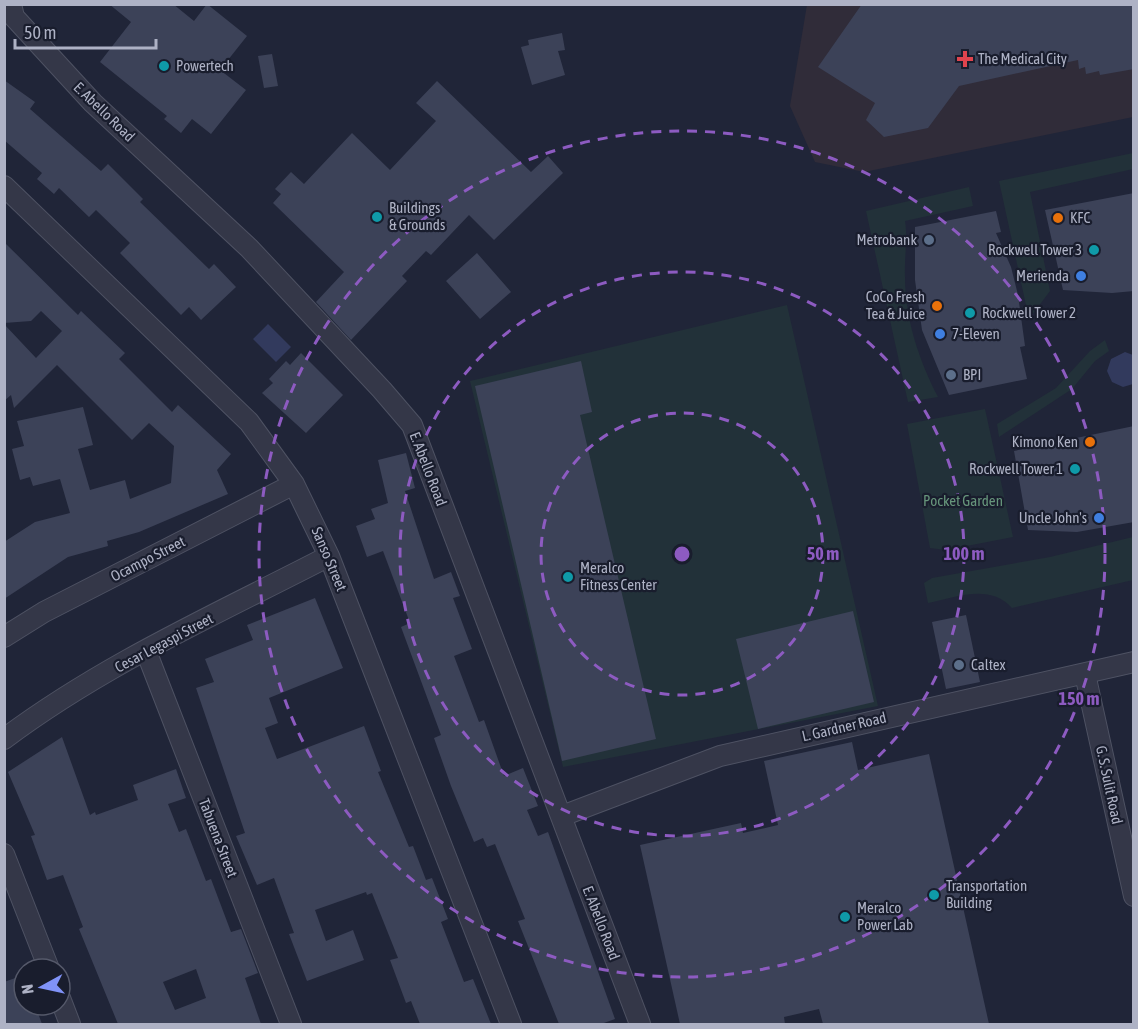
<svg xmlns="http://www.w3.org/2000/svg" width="1138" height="1029" font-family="'Asap Condensed',sans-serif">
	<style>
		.medical { fill: #302c39 }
		.green { fill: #223139 }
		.water { fill: #323a5d }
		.building { fill: #3c4258; fill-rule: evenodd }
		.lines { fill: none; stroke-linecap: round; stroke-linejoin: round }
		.minor-casing { stroke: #4e5263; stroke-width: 22 }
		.minor { stroke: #343748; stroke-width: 20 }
		.ring { fill: none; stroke: #8d5bc1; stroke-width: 3; stroke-dasharray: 10 8 }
		.health-dot { fill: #e0444e; stroke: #191d2d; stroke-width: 2 }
		.culture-dot { fill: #0f9aa8; stroke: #191d2d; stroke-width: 2 }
		.food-dot { fill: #e8710a; stroke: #191d2d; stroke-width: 2 }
		.service-dot { fill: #5c6f8a; stroke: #191d2d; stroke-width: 2 }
		.shop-dot { fill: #3f7fe0; stroke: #191d2d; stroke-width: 2 }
		.labels { text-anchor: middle; stroke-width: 4.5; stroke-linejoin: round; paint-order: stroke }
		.poi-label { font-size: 15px; fill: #aeb2c5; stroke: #191d2d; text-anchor: start }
		.street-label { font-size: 15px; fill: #aeb2c5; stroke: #191d2d }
		.park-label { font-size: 15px; fill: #66957b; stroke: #191d2d }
		.centre { fill: #8d5bc1; stroke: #191d2d; stroke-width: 3 }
		.ring-label { font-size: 18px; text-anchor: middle; font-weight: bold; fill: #8d5bc1; stroke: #191d2d; stroke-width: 4.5; stroke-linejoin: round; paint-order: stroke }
	</style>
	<rect width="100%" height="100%" fill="#202538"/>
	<path class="medical" d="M807,5h326v112l-269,55 -49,-10 -25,-56z"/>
	<path class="green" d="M1133,153v16l-103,23 20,99 -21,28 -30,-138z
		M969,187l4,19 -68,15c3,18 -1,38 0,56 0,42 14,83 33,120l-30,5 -42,-191z
		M787,305l91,401 -315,61 -93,-386z
		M1105,340l4,11 -14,10 -23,28 -73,48 -2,-13 59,-36 34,-37z
		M985,409l28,128 -67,13 -16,-2 -23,-124z
		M1133,537v43l-121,28c-22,-25 -56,-11 -84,-5l-4,-20 8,-5 118,-21z"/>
	<path class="water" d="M268,324l23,23 -15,15 -23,-23z
		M1125,352l8,3v29l-10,3 -11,-5 -5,-11 4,-12z"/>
	<path class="building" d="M109,4h64l21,17 13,-17 40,32 -27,34 26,20 -35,44 -19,-15 -11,14 -17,-14 3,-3 -67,-54 31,-40z
		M862,4h272v65l-34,6 -1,-4 -13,3 -1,-7 -6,2 -1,-9 -119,26 -31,42 -44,9 -18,-17 9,-17 -57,-36z
		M562,33l3,17 -7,1 7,24 -33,10 -11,-38 8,-2 -1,-5z
		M272,54l6,32 -14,2 -6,-32z
		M4,80l31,22 -5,7 71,62 7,-7 35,35 -3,3 69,67 5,-5 22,23 -35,33 -12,-13 -8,8 -61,-62 10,-10 -34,-33 -7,7 -30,-29 -5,6 -17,-15 5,-6 -38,-33z
		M437,81l94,91 17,-16 15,17 -69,67 -25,-25 -38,40 -5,-4 -24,25 5,5 -56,59 -35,-38 28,-30 -71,-69 8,-9 -6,-5 16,-17 13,12 48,-51 38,37 46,-49 -20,-18z
		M1134,193v98l-22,2 -49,-3 -18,-80z
		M996,211l5,21 -5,1 15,34 7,28 7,51 -5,1 7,32 -78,16 -27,-65 -7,-50v-53z
		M4,242l74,73 3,-4 44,42 -6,6 53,53 6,-7 53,49 -14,16 11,24 -89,38 -32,9 1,5 -40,11 -64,42v-57l31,-20 35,-9 -10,-34 -27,7 -3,-9 -10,3 -8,-31 12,-3 -7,-25 66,-14 10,38 -15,4 12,41 35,-10 5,19 41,-16 3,-37 -25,-23 -17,17 -75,-75 -43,43 -3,-13 -7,6v-77l32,34 26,-27 -21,-20 -10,10 -27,2z
		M477,253l34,39 -31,27 -34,-38z
		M301,353l42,42 -37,38 -44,-40 11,-10 -4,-4 17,-18 4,4z
		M581,361l11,51 -12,3 76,324 -94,22 -87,-375z
		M1134,426v96l-57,10 -49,-2 -14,-79z
		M406,453l9,35 -10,3 29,88 17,-7 9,24 -7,2 19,51 -18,7 25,66 5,-2 20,56 19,-8 15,38 -11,4 11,26 10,-4 67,187 -14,5h-42l-41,-103 7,-2 -30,-75 -8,3 -4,-9 -9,4 -23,-56 -17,-48 7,-3 -40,-108 9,-4 -27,-72 -16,6 -11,-31 19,-7 -4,-10 17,-6 -10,-43z
		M315,598l28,70 -74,30 9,25 -13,5 12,31 87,-33 17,45 -3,1 31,75 4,-1 13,34 6,-2 16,41 -7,3 23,60 9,-3 18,45h-71l-9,-23 -5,2 -16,-43 8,-2 -26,-65 -5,2 -1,-3 -51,18 11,31 27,-11 11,30 -57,21 -18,-47 5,-1 -20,-55 -17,7 -21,-49 9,-3 -49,-145 18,-6 -9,-23 48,-19 -6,-15z
		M853,611l21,91 -116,27 -22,-90z
		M966,615l14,67 -34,7 -14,-67z
		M62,737l28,78 5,-3 1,3 42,-15 -5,-15 43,-16 10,29 -18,6 11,28 7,-3 20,52 5,-2 20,53 10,-3 17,44 -13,5 16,46h-143l-39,-95 4,-2 -20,-52 -16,5 -16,-44 4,-1 -27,-63zM196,969l10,29 -31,12 -12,-28z
		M852,742l6,28 71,-16 60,270h-166l-4,-15 -35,8 1,7h-105l-40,-179 101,-22 2,10 35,-8 -14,-64z
		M24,975v30h11l7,19h-38v-42z"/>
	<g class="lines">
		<defs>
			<path id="minor" d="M11,4l3,13 79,86 156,145 133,142 30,35 228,599
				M4,186l245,236 45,62 35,72 182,468
				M4,637l40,-25 250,-128
				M146,651l145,373
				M1085,674l49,222
				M4,739c100,-75 215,-126 325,-183
				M562,816l158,-60 414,-94
				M4,854l45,115
				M60,998l10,26"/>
		</defs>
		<use href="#minor" class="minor-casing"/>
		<use href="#minor" class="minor"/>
	</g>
	<g class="ring">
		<circle cx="682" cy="554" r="141"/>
		<circle cx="682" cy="554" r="282"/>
		<circle cx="682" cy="554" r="423"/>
	</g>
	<path class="health-dot" d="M962 50h6v6h6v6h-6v6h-6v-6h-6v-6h6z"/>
	<g class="culture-dot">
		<circle cx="164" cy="66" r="6"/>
		<circle cx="377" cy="217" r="6"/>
		<circle cx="1094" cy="250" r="6"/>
		<circle cx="970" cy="313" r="6"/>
		<circle cx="1075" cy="469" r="6"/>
		<circle cx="568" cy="577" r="6"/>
		<circle cx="934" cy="895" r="6"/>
		<circle cx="845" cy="917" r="6"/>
	</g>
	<g class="food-dot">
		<circle cx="1058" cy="218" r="6"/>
		<circle cx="937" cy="306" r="6"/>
		<circle cx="1090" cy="442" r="6"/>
	</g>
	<g class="service-dot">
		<circle cx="929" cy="240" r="6"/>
		<circle cx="951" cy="375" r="6"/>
		<circle cx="959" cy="665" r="6"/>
	</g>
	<g class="shop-dot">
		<circle cx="1081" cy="276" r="6"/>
		<circle cx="940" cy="334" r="6"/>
		<circle cx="1099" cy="518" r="6"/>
	</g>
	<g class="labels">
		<g class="poi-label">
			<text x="978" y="64">The Medical City</text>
			<text x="176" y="71">Powertech</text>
			<text x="389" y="213">Buildings<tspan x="389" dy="17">&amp; Grounds</tspan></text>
			<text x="1070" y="223">KFC</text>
			<text x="917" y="245" text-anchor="end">Metrobank</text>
			<text x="1082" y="255" text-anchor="end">Rockwell Tower 3</text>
			<text x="1069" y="281" text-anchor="end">Merienda</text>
			<text x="925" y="302" text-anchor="end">CoCo Fresh<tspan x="925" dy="17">Tea &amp; Juice</tspan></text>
			<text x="982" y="318">Rockwell Tower 2</text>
			<text x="952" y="339">7-Eleven</text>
			<text x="963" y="380">BPI</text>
			<text x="1078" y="447" text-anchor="end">Kimono Ken</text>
			<text x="1063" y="474" text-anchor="end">Rockwell Tower 1</text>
			<text x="1087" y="523" text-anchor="end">Uncle John's</text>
			<text x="580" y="573">Meralco<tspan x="580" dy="17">Fitness Center</tspan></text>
			<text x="971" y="670">Caltex</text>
			<text x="946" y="891">Transportation<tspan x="946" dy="17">Building</tspan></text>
			<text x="857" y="913">Meralco<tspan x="857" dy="17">Power Lab</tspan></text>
		</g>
		<g class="street-label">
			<text transform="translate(104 112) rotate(44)" y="5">E. Abello Road</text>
			<text transform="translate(428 469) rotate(69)" y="5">E. Abello Road</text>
			<text transform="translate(148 559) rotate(-27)" y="5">Ocampo Street</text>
			<text transform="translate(329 559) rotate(67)" y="5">Sanso Street</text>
			<text transform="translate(164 643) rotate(-28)" y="5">Cesar Legaspi Street</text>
			<text transform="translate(844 727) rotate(-13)" y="5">L. Gardner Road</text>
			<text transform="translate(1109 785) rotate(78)" y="5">G. S. Sulit Road</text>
			<text transform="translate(218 838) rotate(69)" y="5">Tabuena Street</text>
			<text transform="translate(601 923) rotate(69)" y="5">E. Abello Road</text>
		</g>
		<g class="park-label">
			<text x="963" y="506">Pocket Garden</text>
		</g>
	</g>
	<circle cx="682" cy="554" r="9" class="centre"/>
	<g class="ring-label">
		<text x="823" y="560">50 m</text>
		<text x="964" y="560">100 m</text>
		<text x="1079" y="705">150 m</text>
	</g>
	<rect width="1138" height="1029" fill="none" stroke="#aeb2c5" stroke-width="12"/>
	<g transform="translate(42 987) rotate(262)"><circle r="28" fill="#191d2d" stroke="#55596a" stroke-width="1.5"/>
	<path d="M0-4.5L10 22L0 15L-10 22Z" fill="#8093f8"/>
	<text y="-9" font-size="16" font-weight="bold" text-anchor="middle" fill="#aeb2c5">N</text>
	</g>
	<path d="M15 39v9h141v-9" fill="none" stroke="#aeb2c5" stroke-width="3"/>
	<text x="24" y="39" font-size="18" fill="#aeb2c5" stroke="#191d2d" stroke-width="4.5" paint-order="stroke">50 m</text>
</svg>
